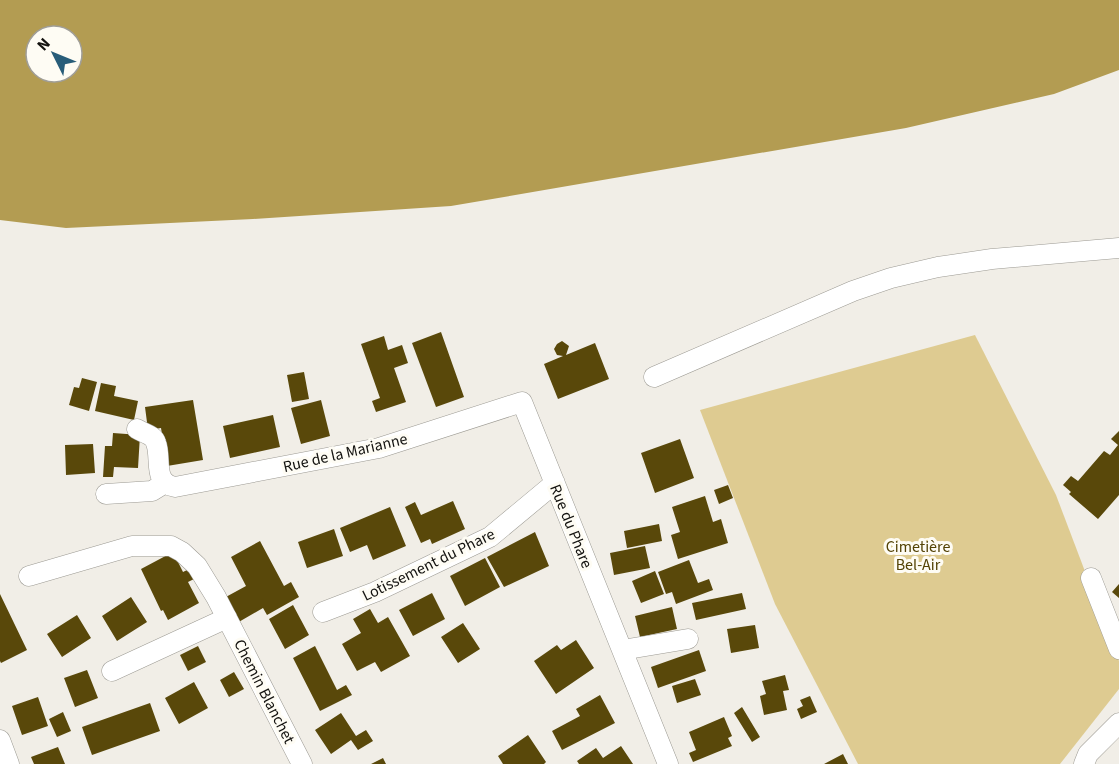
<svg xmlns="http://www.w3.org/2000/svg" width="1119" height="764" font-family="'Source Sans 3',sans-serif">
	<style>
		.green { fill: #decb91 }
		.water { fill: #b39c52; fill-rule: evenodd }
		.building { fill: #59480a }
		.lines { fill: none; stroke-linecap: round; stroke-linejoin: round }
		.street-casing { stroke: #9c9a93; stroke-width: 21 }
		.street { stroke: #fff; stroke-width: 20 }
		.labels { text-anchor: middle; stroke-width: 6; stroke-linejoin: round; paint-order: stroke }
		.street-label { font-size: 16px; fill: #13120f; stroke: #fefcf4 }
		.park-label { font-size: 16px; fill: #534204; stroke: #fefcf4 }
	</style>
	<rect width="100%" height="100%" fill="#f1eee7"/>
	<path class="green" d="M975,335l81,160 63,166v28l-59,75h-202l-83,-160 -75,-194z"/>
	<path class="water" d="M0,0h1119v70l-65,24 -148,34 -455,78 -198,13 -187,9 -66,-8zM36,36h36v36h-36z"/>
	<path class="building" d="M441,332l23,65 -28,10 -24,-64z
		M384,336l4,14 14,-5 6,18 -14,5 12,34 -30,10 -4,-11 8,-3 -19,-54z
		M562,341l7,5 -3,9 29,-12 14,36 -51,20 -14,-35 19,-8 -6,-1 -3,-6 3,-5z
		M304,372l5,27 -17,3 -5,-27z
		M82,378l15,4 -8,29 -20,-6 5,-18 5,1z
		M101,383l15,3 -2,10 24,5 -4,19 -39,-9z
		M193,400l10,60 -36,6 -6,-38 -13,2 -3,-23z
		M321,400l9,36 -29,8 -10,-36z
		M273,415l7,32 -50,11 -7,-32z
		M1119,431v64l-21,24 -29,-25 2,-2 -8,-7 8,-9 7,5 26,-30 6,4 8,-10 -7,-6z
		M113,433l27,2 -2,33 -24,-1 -1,10h-10l2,-31h7z
		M680,439l14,39 -39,15 -14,-40z
		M93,444l2,29 -29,2 -1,-30z
		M728,485l5,13 -14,6 -5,-14z
		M705,496l8,26 8,-3 7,24 -50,16 -7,-24 9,-3 -8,-25z
		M453,501l12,28 -33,15 -2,-5 -9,4 -16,-36 10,-5 6,13z
		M390,507l16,39 -33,14 -6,-15 -17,7 -10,-24z
		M659,524l3,17 -35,7 -3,-17z
		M334,529l9,27 -36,12 -9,-26z
		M535,532l14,34 -45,21 -17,-30z
		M260,541l24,45 7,-4 8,15 -32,18 -4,-7 -26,15 -13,-25 22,-12 -15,-29z
		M645,546l5,22 -36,7 -4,-22z
		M173,552l10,20 6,-3 5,10 -6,3 11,21 -31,17 -5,-10 -2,1 -20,-42z
		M485,558l15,29 -35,19 -15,-30z
		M689,560l9,23 11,-4 4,11 -37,14 -4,-12 -6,2 -8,-22z
		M655,571l9,23 -23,9 -9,-22z
		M1119,584v14l-7,-6z
		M432,593l13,26 -32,17 -14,-26z
		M742,593l4,16 -50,11 -4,-17z
		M0,594l27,56 -26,13 -1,-2z
		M131,597l16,25 -30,19 -15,-25z
		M293,605l16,30 -24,14 -16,-30z
		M672,607l5,22 -37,8 -5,-21z
		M370,609l8,14 10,-6 22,39 -29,16 -6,-10 -18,9 -15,-27 19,-11 -8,-14z
		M77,615l14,23 -29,19 -15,-23z
		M463,623l17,26 -22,14 -17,-26z
		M755,625l4,23 -28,5 -4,-24z
		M576,640l18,28 -38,26 -22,-33 23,-16 4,5z
		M198,646l8,16 -18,9 -8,-16z
		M315,646l22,44 9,-5 6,10 -32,16 -27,-53z
		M699,650l7,21 -48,17 -7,-21z
		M87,670l11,28 -23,9 -11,-29z
		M234,672l10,17 -15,8 -9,-17z
		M785,675l4,15 -6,1 4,19 -23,5 -4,-19 6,-2 -4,-13z
		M695,679l6,16 -24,8 -5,-17z
		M194,682l14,26 -29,16 -14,-26z
		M600,695l15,28 -53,27 -10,-19 28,-15 -4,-7z
		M810,696l7,16 -16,7 -4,-10 6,-3 -3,-6z
		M38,697l10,29 -26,9 -10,-29z
		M150,703l10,28 -68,24 -10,-28z
		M742,707l18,30 -8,5 -18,-29z
		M63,712l8,19 -14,6 -8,-18z
		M341,713l15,23 10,-6 7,11 -15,9 -7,-10 -20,14 -16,-24z
		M724,717l8,19 -4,2 4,8 -39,16 -4,-9 7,-3 -7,-18z
		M528,735l18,27 -2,2h-41l-5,-8z
		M621,746l12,18h-54l-2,-3 19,-13 7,10z
		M58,747l7,17h-31l-3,-7z
		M843,754l5,10h-24z
		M383,758l3,6h-15z"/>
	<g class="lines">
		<defs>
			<path id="street" d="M654,377l199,-86 38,-13 47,-11 54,-8 127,-11
				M137,429c6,4 17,6 19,14 6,15 -4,40 19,44l204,-39 143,-46 146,362
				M106,494l46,-3 13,-8
				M29,576l103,-30h39l11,6 15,14 19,31 86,167
				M1091,578l28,71
				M323,612l52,-20 115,-55 65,-54
				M622,650l66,-11
				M112,671l115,-53
				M0,740l9,24
				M1084,764l4,-10 31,-31"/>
		</defs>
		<use href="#street" class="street-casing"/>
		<use href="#street" class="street"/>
	</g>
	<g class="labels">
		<g class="street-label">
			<text transform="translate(345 452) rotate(-13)" y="6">Rue de la Marianne</text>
			<text transform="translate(572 526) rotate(68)" y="6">Rue du Phare</text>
			<text transform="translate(428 564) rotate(-26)" y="6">Lotissement du Phare</text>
			<text transform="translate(265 691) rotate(63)" y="6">Chemin Blanchet</text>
		</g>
		<g class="park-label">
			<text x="918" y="552">Cimetière<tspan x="918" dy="18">Bel-Air</tspan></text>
		</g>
	</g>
	<g transform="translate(54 54) rotate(313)"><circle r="28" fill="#fefcf4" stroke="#a09e98" stroke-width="1.5"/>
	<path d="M0-4.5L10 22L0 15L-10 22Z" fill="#285d79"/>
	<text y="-9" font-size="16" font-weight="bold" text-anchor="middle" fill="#13120f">N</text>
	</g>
</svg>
